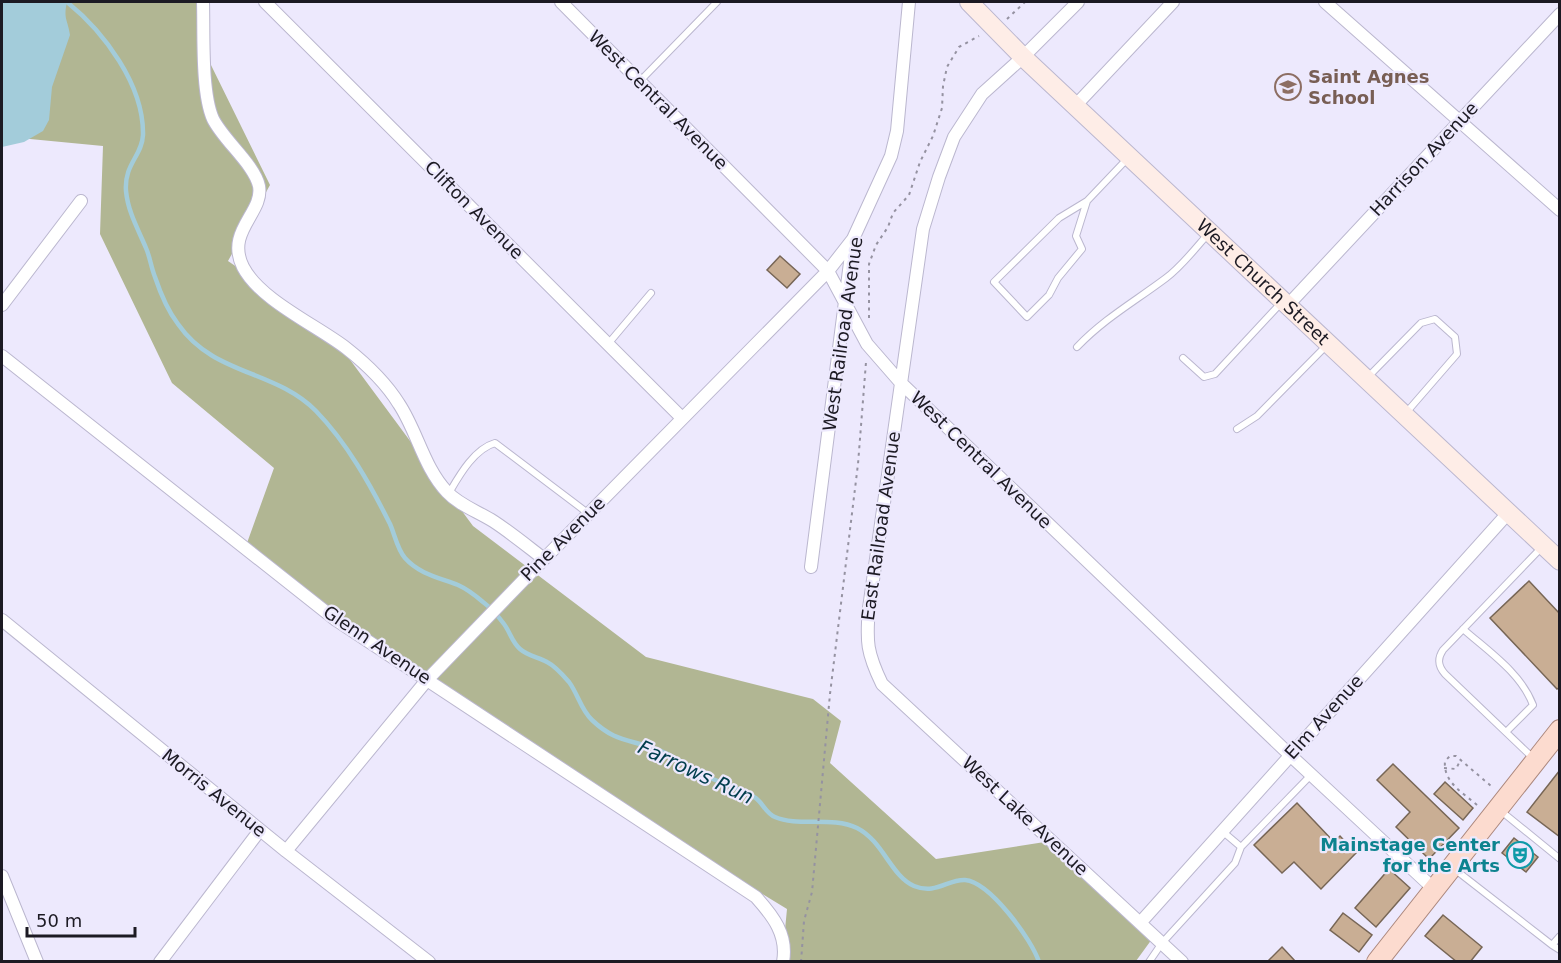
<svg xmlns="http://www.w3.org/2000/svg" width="1561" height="963" font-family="'DejaVu Sans',sans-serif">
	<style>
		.forest { fill: #b1b693 }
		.water { fill: #a3ccda }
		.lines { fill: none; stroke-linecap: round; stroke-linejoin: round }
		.stream { stroke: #a3ccda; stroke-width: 4.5 }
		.building { fill: #c9ae94; stroke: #776656; stroke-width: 1.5 }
		.lane-casing { stroke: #bbb7cf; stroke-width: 8 }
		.street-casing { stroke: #bbb7cf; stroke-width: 14 }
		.secondary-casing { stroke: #bbb7cf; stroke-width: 20 }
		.primary-casing { stroke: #ac887e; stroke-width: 22 }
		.path { stroke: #9592a1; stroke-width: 2; stroke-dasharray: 3 4.5; stroke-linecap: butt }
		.lane { stroke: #fff; stroke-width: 6 }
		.street { stroke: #fff; stroke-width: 12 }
		.secondary { stroke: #feede7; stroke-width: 18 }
		.primary { stroke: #fcdbcf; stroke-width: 20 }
		.labels { text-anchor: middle; stroke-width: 4.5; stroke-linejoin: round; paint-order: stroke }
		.education-label { font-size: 18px; font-weight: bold; fill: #785e54; stroke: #ede9fd; text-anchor: start }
		.street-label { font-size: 18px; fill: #1c1a23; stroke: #ede9fd }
		.culture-label { font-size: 18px; font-weight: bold; fill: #0d838f; stroke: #ede9fd; text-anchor: end }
		.water-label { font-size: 20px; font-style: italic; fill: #003d4c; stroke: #ede9fd }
	</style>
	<rect width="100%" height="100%" fill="#ede9fd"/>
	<path class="forest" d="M2,2h200l7,59 61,124 -42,76 100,69 145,196 173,131 167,42 28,22 -11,42 106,96 115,-18 101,98 -16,22h-354l5,-52 -346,-212 -194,-154 27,-75 -102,-85 -72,-149 3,-88 -73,-7h-28z"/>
	<path class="water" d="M2,2h65c-4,17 1,18 3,33l-18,52 -3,33 -6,11 -19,11 -22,5z"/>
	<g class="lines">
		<path class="stream" d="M67,2c37,30 77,83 76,133 -1,21 -19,29 -17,56 2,21 12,38 20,57 4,9 5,19 9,29 5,15 13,34 23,47 36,52 96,45 138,87 31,32 54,73 74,113 5,11 7,25 15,34 14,16 35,20 53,27 9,4 18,11 25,17 8,6 15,14 21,22 6,8 8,18 16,25 8,7 18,8 27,13 8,4 16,13 22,20 9,12 12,28 23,38 22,21 35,19 61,28 19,6 35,19 53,28 15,7 33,12 48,21 9,5 11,16 21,20 23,10 57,-1 82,11 26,13 34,48 57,58 22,9 34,-7 51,-6 25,2 67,60 74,82"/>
	</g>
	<path class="building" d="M780,256l20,18 -13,14 -20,-18z
		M1529,581l31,33v73l-3,2 -67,-71z
		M1393,764l66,64 -30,31 -33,-32 14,-15 -33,-32z
		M1560,770v67l-33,-25z
		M1445,782l28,26 -10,12 -29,-26z
		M1297,803l37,39 6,-6 16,17 -35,36 -27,-27 -12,11 -28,-28z
		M1514,838l24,19 -12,15 -24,-19z
		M1389,869l21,19 -34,39 -21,-19z
		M1343,913l29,22 -13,17 -29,-22z
		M1443,915l39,32 -12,15h-13l-32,-26z
		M1282,947l14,15h-29z"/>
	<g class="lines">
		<defs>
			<path id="lane" d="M640,81l77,-79
				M1087,201l-11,35 6,13 -24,29 -9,17 -22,22 -33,-35 65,-64 28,-17 40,-42
				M608,344l43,-51
				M1077,347c28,-29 57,-45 89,-69 15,-11 29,-29 42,-44
				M1183,358l21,19 11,-3 66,-71
				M1367,378l54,-55 14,-4 20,18 2,17 -52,60
				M1237,429l20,-13 69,-70
				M449,493c10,-17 25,-44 46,-50l94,71
				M1463,629c25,22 58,44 70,76l-27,27
				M1533,758l-88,-84c-7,-8 -8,-15 -2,-24l100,-104
				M1501,811l59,48
				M1222,831l19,16
				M1453,868l99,77 8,-9
				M1552,945l8,5
				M1149,962l13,-19 73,-80 6,-16 70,-72"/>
			<path id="street" d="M203,2c1,30 -2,90 10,117 11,22 41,45 46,67 5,27 -34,45 -16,81 17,33 73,58 103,81 19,15 40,35 53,56 18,27 25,64 48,88 12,13 30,19 46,29 17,11 34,25 51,38
				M265,2l417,416
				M561,2l267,269 39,73 34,39 389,372 144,134
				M1078,2l-55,55 -41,37 -28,43 -15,40 -16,52 -54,379c-3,34 -2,45 13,76l300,278
				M1325,2l235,208
				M1076,105l97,-103
				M2,305l79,-104
				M1288,305l272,-291
				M2,356l334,264 420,277c17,19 32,38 27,65
				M811,567l42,-328 38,-83 6,-25 12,-129
				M2,620l284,231 143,111
				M286,851l141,-171 117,-121 284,-288 25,-32
				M2,876l35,86
				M1140,923l369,-411
				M160,962l100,-132"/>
			<g id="secondary">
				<path id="s1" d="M969,2l54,55 537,504"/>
			</g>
			<path id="primary" d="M1377,962l183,-232"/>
		</defs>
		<use href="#lane" class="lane-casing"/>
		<use href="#street" class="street-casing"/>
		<use href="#secondary" class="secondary-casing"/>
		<use href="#primary" class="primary-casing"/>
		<path class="path" d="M1007,19l18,-17
			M869,318v-54l7,-19 12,-18 5,-14 16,-18 11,-33 13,-26 9,-28 1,-22 4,-19 12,-20 20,-11
			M1444,768l12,1 5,-10
			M1477,805c-15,-13 -34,-23 -32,-44l5,-5h6l35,30
			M801,962l3,-41 8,-29 18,-198 28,-230 8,-102"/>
		<use href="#lane" class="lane"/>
		<use href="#street" class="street"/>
		<use href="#secondary" class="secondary"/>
		<use href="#primary" class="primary"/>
	</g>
	<defs>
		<symbol id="school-ring" viewBox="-11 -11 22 22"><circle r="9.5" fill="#ede9fd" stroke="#8d6e63" stroke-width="1.5"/><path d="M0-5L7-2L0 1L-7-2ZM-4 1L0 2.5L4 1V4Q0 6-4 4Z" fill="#8d6e63"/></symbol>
		<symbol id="theatre-ring" viewBox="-11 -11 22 22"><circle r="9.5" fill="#ede9fd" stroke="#0f9aa8" stroke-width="1.5"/><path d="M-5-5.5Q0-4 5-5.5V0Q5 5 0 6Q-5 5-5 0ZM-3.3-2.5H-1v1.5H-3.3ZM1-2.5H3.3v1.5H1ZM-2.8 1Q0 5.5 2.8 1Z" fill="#0f9aa8"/></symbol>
	</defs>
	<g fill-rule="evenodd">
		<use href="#school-ring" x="1273" y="72" width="30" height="30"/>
		<use href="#theatre-ring" x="1505" y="840" width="30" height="30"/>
	</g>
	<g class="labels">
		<g class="education-label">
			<text x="1308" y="83">Saint Agnes<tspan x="1308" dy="21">School</tspan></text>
		</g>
		<g class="street-label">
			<text transform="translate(658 100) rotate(45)" y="6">West Central Avenue</text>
			<text transform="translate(1424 159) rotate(-47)" y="6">Harrison Avenue</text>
			<text transform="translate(474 210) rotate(45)" y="6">Clifton Avenue</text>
			<text dy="6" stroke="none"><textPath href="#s1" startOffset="406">West Church Street</textPath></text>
			<text transform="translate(843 334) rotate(-82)" y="6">West Railroad Avenue</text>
			<text transform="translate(981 460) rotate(44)" y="6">West Central Avenue</text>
			<text transform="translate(881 526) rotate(-82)" y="6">East Railroad Avenue</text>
			<text transform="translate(563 539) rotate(-45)" y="6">Pine Avenue</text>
			<text transform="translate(377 645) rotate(34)" y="6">Glenn Avenue</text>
			<text transform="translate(1324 717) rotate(-48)" y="6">Elm Avenue</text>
			<text transform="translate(214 793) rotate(39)" y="6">Morris Avenue</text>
			<text transform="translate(1025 816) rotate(43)" y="6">West Lake Avenue</text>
		</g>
		<g class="culture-label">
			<text x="1500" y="851">Mainstage Center<tspan x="1500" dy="21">for the Arts</tspan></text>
		</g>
		<g class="water-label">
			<text transform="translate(696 772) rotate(25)" y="7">Farrows Run</text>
		</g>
	</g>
	<rect width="1561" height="963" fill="none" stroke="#1c1a23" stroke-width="6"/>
	<path d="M27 927v9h108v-9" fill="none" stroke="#1c1a23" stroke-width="3"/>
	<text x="36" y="927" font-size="18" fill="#1c1a23" stroke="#ede9fd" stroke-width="4.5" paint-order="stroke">50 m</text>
</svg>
